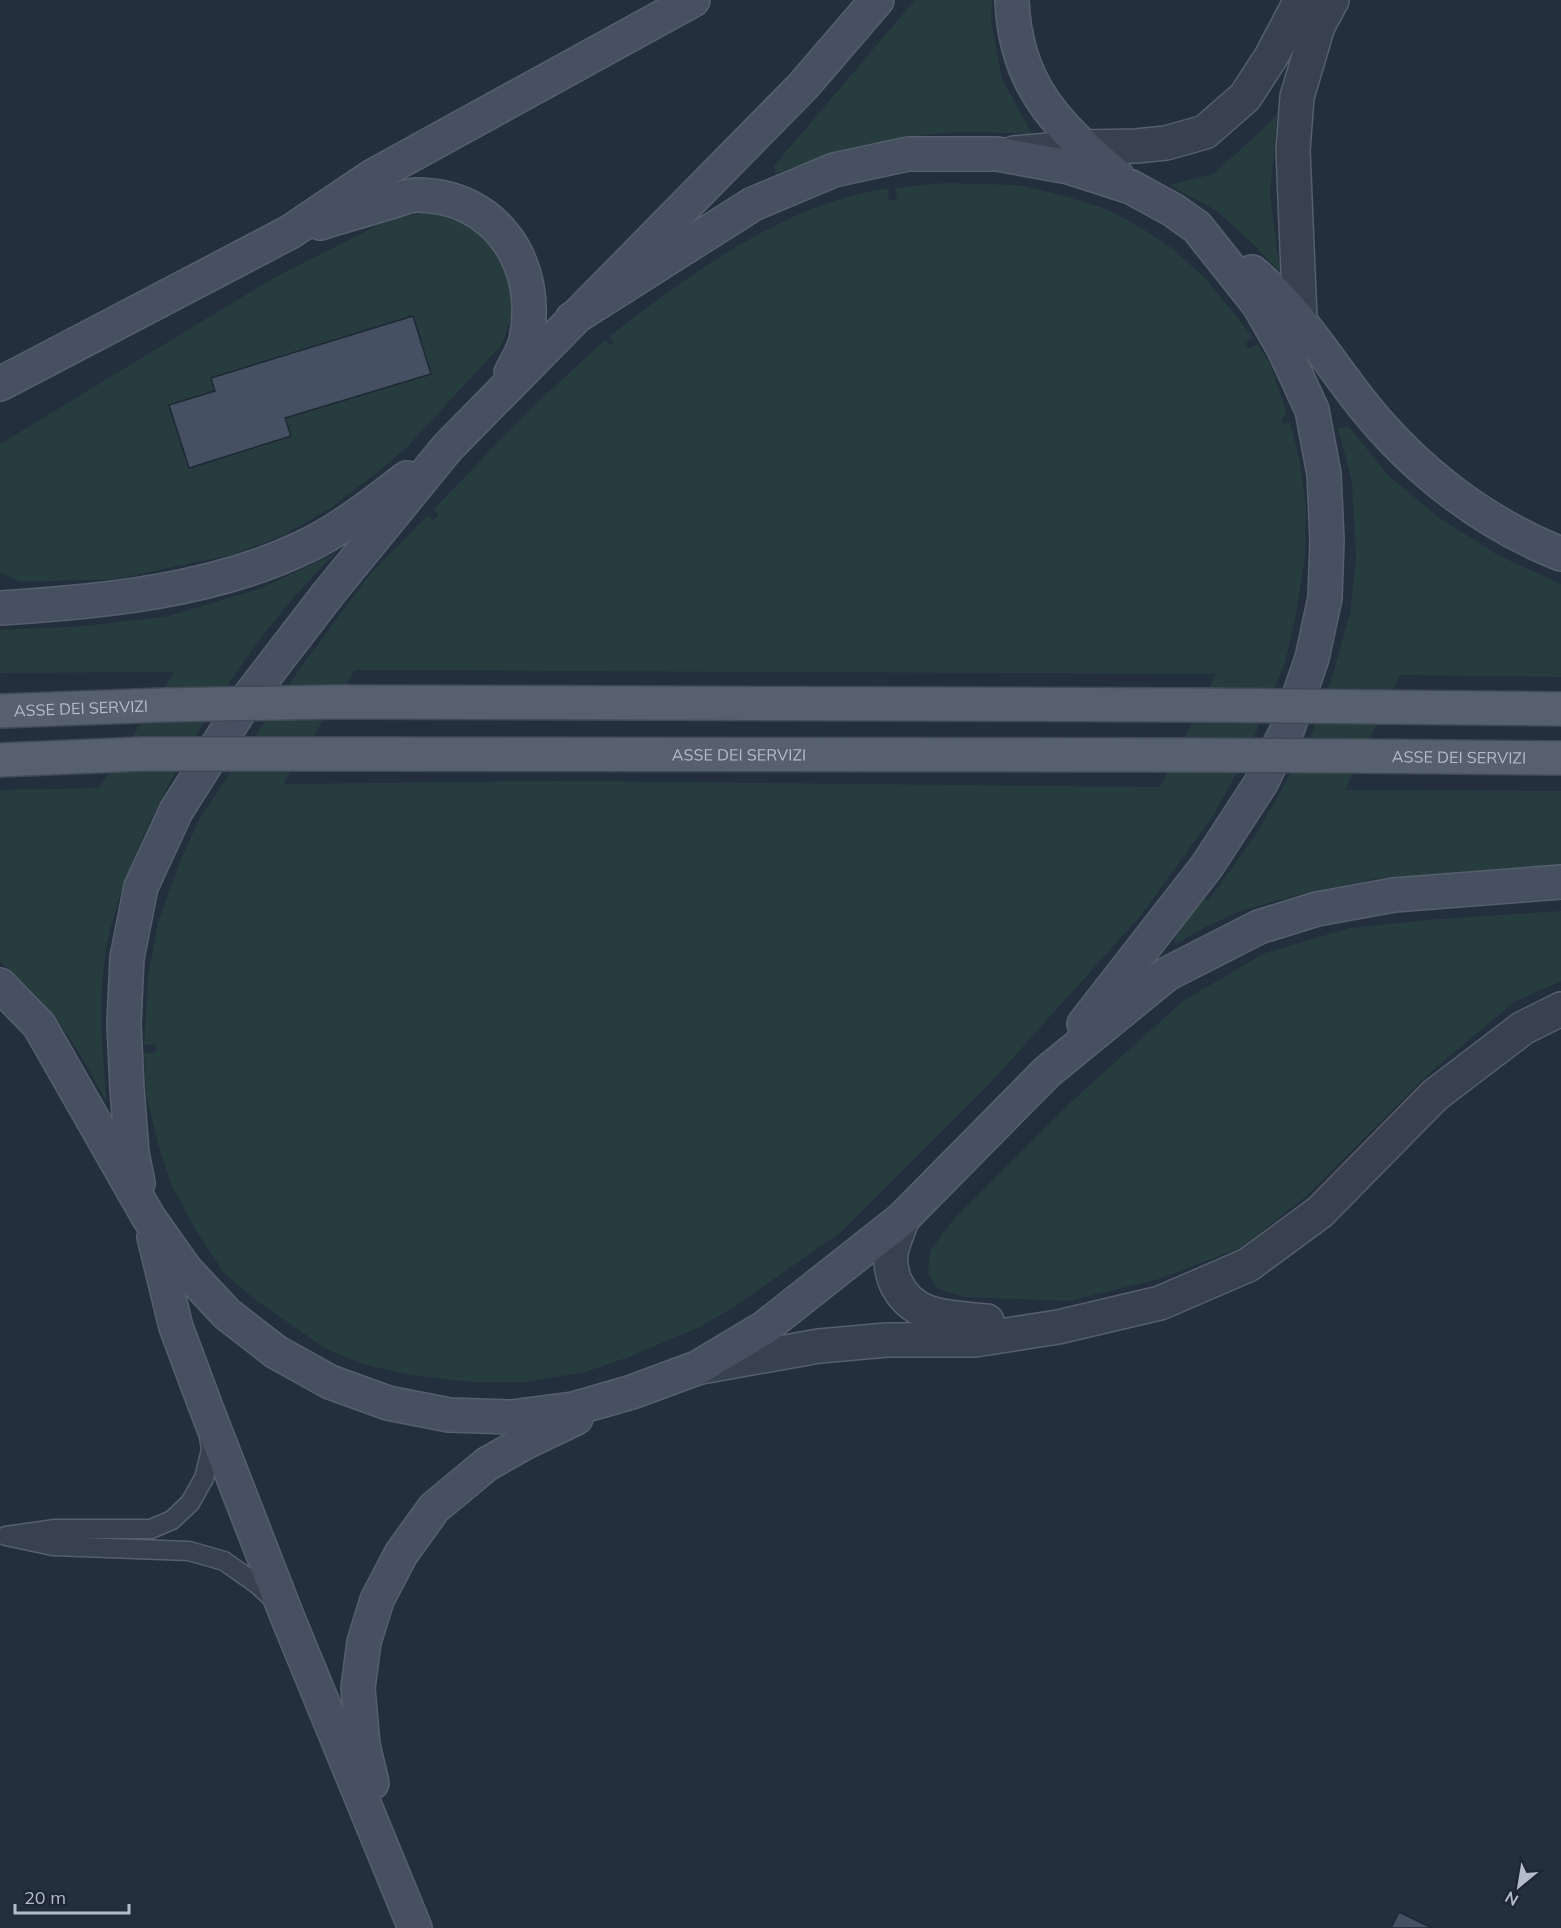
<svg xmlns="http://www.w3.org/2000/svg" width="1561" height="1928" font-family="Mulish,sans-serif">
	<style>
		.green { fill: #263c3f; fill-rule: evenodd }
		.building { fill: #455162; stroke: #1f2835; stroke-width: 1.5 }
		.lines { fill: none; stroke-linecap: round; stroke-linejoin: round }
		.service-casing { stroke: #565f6c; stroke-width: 21 }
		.minor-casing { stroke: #565f6c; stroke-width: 36 }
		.secondary-casing { stroke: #565f6c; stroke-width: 36 }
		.primary-casing { stroke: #414a57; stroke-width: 36 }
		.service { stroke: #38414e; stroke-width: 18 }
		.minor { stroke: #38414e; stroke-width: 33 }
		.secondary { stroke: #465061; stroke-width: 33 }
		.primary { stroke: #56606e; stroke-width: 33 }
		.primary-bridge-casing { stroke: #414a57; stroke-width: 36; stroke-linecap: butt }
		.primary-bridge { stroke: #56606e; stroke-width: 33 }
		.labels { text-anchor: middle; stroke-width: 4.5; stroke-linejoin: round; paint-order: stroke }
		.street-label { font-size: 16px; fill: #b4bcc9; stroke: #1d2633 }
	</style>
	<rect width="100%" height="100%" fill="#242f3e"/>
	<path class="green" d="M915,0h77l-1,21 11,58 30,55c-28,-1 -58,-3 -87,-1 -58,5 -115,20 -170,41l-1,-8z
		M1277,114l-7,81 10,77 -27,-28 -36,-33 -48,-26 44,-11 46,-41z
		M944,183l75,2 49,12 38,12 34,18 33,22 33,30 47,58 -9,6 4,6 9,-5 13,19 17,51 -6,5 1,5 8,-2 10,40 6,46 -1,49 -10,63 -10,42 -38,92 -34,62 -71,98 -149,166 -152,152 -104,73 -37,22 -71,30 -44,15 -60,10h-55l-60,-7 -48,-11 -39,-17 -70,-49 -29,-25 -29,-44 -24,-45 -12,-37 -13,-52 -2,-41 13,-2 -2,-8 -11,1 4,-68 10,-55 23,-63 19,-41 99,-148 71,-96 58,-59 5,6 6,-6 -6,-5 97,-101 75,-69 5,5 4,-3 -4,-6c82,-63 173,-132 278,-148l1,12h8l-2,-12zM355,670l860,4h1l-56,113 -604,-6 -273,3z
		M430,211l44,16 18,19 18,28 4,36 -12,34 -94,102 -30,26 -49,37 -45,26 -49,19 -119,25 -95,3 -21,-9v-129l270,-164 116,-59zM413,317l17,57 -145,44 5,18 -101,32 -20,-63 46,-14 -4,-13z
		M1349,427l39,48 50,42 60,38 63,29v93l-161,-2 -55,115 216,1v74l-186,14 -69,14 -66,18 -32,15 -34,19 3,-12 27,-34 5,1 47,-66 52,-90 25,-70 17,-61 6,-54 -4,-77 -14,-54z
		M336,553c-58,56 -104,121 -145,191 -35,62 -67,125 -83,196 -11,51 -6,110 -1,163 -30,-57 -56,-101 -107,-141v-172l99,-2 75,-116 -174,1v-43l85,-4 84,-10 93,-28z
		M1561,911v70l-47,21 -90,76 -120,120 -64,50 -81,31 -89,22 -106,-4 -28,-9 -8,-16 2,-21 22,-30 119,-119 112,-101 82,-48 85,-25 76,-8z"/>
	<path class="building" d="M413,316l18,58 -146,44 6,18 -102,32 -20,-63 46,-14 -4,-13z
		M1399,1912l33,16h-41z"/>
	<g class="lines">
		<defs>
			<path id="service" d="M209,1436l2,14 -7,28 -14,25 -18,17 -21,9h-96l-49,7 47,10 136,5 35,10 34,24 15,14"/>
			<path id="minor" d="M1014,153l68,-6 54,-1 30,-3 39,-11 40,-35 26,-40 30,-57
				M1302,339l-2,-19 -7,-170 4,-53 21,-71 14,-26
				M903,1218c-4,11 -10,24 -12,35 -1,8 1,20 4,28 17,39 55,36 92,40
				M701,1367l118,-21 68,-6h88l83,-13 102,-24 88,-38 72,-53 115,-117 88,-67 38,-19"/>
			<path id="secondary" d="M1012,0c3,84 44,125 105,176
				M320,223c22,-7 44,-13 66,-20 10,-2 21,-8 31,-8 79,0 125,70 109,145 -2,11 -10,22 -15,33
				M1252,272c46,38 75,88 111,133 52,65 120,118 198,149
				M572,319l181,-115 81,-34 74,-16h89l72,13 62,20 42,23 24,17 62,78 25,44 28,61 12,64 3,66 -2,58 -13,60 -24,70 -27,55 -54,83 -123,158
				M0,384l290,-152 83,-56 320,-176
				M0,608c100,-6 213,-17 304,-61 37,-17 71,-45 103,-69
				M0,985l39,40 110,193 36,51 42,45 49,38 54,30 58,21 61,12 62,2 62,-8 59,-17 65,-24 67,-40 139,-110 144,-146 120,-98 92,-47 58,-18 77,-14 167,-13
				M138,1183l-6,-30 -5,-64 -3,-66 3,-65 14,-71 35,-76 69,-109 83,-108 119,-146 356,-362 74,-86
				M154,1237l22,90 31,83 78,201 130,317
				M372,1783l-9,-38 -5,-57 6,-46 13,-42 24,-46 33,-46 53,-44 37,-21 52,-25"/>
			<g id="primary">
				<path d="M333,702l868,3"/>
				<path d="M1381,707l180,2"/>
				<path id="s1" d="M0,711l163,-6"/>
				<path id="s2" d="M299,754l880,1"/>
				<path id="s3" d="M1359,756l202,2"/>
				<path d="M0,760l142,-6"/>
			</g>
		</defs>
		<use href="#service" class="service-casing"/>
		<use href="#minor" class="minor-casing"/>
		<use href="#secondary" class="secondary-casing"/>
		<use href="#primary" class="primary-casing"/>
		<use href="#service" class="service"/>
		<use href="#minor" class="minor"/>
		<use href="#secondary" class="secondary"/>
		<use href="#primary" class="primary"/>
		<defs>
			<path id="primary-bridge" d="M163,705l170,-3
				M1201,705l180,2
				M142,754h157
				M1179,755l180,1"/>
		</defs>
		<use href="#primary-bridge" class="primary-bridge-casing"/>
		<use href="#primary-bridge" class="primary-bridge"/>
	</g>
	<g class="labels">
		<g class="street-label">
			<text dy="6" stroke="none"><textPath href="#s1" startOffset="81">ASSE DEI SERVIZI</textPath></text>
			<text dy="6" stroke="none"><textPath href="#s2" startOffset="440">ASSE DEI SERVIZI</textPath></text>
			<text dy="6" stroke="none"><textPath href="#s3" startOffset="100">ASSE DEI SERVIZI</textPath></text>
		</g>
	</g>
	<g transform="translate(1519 1886) rotate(210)" stroke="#1d2633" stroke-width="4.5" paint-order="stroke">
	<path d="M0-4.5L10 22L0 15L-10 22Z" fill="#b4bcc9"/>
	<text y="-9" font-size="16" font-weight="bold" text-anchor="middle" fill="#b4bcc9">N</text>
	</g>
	<path d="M15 1904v9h114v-9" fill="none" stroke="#b4bcc9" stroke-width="3"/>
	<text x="24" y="1904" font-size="18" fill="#b4bcc9" stroke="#1d2633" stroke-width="4.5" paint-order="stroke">20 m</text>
</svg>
